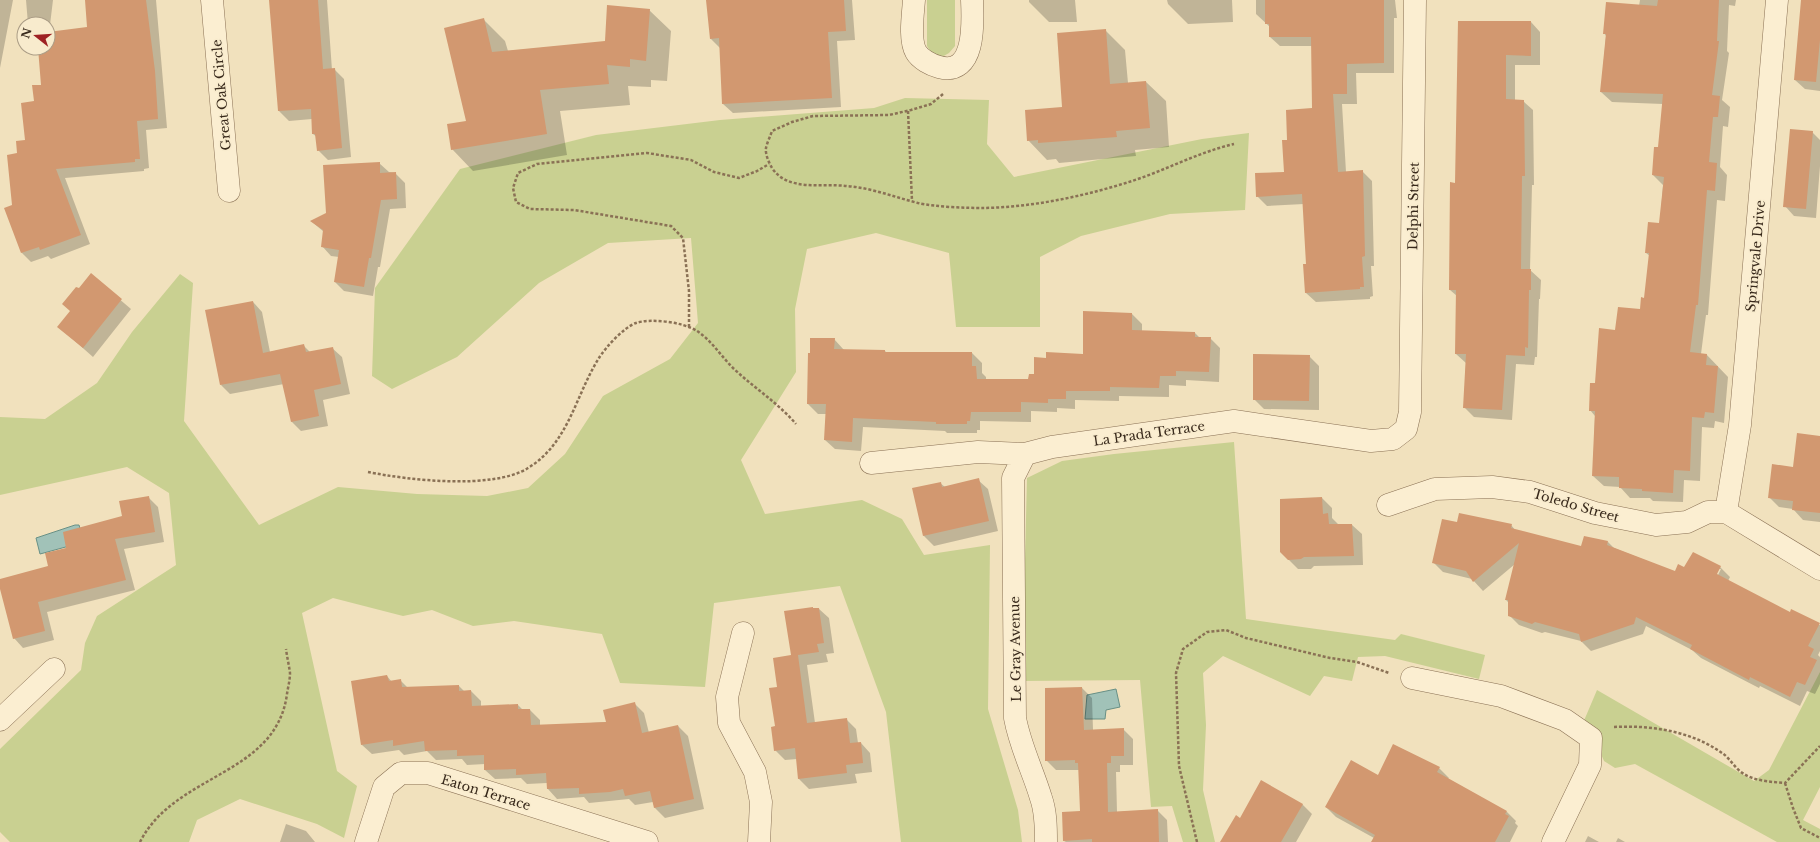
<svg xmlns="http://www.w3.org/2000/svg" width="1820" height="842" font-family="'Libre Baskerville',serif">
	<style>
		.green { fill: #c9d091 }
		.water { fill: #a1c2b8; stroke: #689086 }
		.shadow { fill: #0003; fill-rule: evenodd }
		.building { fill: #d29870 }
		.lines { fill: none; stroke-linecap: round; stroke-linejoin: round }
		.minor-casing { stroke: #8a7155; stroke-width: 23 }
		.path { stroke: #8a7155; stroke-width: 2.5; stroke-dasharray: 3 2; stroke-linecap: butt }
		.minor { stroke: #fbeed1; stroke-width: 22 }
		.labels { text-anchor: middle; stroke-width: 3; stroke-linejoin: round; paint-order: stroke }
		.street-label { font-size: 13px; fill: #38291b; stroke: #f8ebcd }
	</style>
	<rect width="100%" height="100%" fill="#f1e1bd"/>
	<path class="green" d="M927,0h28v46l-6,7 -9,5 -7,-2 -6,-10z
		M905,98l84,2 -2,44 27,33 188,-38 47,-6 -4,77 -75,4 -89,22 -41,21v70h-84l-7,-74 -73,-20 -69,16 -12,60 1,63 -55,88 24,54 97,-14 40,19 22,36 66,-10 -2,164 30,101 4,32h-121l-15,-130 -46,-126 -126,17 -9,84 -85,-4 -18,-49 -88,-13 -41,5 -41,-16 -29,6 -70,-18 -31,15 35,158 20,15 -13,52 -27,-14 -77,-25 -43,21 -8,22h-179l-10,-10v-83l81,-79 4,-27 12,-27 79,-51 -7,-72 -42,-26 -127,28v-78l45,2 52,-36 35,-51 48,-58 13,9 -9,138 75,104 79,-38 79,7 70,2 41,-8 37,-34 38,-58 67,-37 28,-36 -7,-85 -83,5 -69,40 -82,74 -65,32 -20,-13 3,-88 85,-119 136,-34 124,-15 154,-12z
		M1234,442l12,177 149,21 6,-6 84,21 -6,24 -94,-23 -27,1 -6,24 -28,-5 -14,20 -87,-40 -20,17 3,52 -3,65 12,52h-32l-11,-36 -21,1 -11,-127 -118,1 5,-203 35,-17 52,-7z
		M1820,672v115l-17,33 17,9v13h-43l-142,-78 -20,4 -11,-7 -9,-21 -12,-17 14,-33 157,91 15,-11z"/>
	<path class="water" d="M75,525h4l5,17 -44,12 -4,-16z
		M1116,689l4,18 -14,3 -1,9h-20l2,-24z"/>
	<path class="shadow" d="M0,0h13l-13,68z
		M26,0h27l-4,33 39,-5 -2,-28h70l11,128 -21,2 3,38 -5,1v2l-79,7 25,66 -39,15 -3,-3 -17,6 -9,-9 -8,-47 4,-52 8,-13 9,-39 7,-17 -3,-37h9v-24h-20z
		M270,0h57l5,70h3l9,9 7,78 -23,3 -10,-10 -1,-13 -4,-3 -1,-15 -23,2 -10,-10z
		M721,0h131l3,40 -18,1 4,66 -108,6 -10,-9 -3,-56 -9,-9z
		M1029,0h46l2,22h-28l-20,-20z
		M1167,0h65l1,22 -45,2 -20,-20z
		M1256,0h139l2,18h-3v55h-38l1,31h-15l4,68 16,-1 10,10 2,85h-3l2,30 -3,1v2l-54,3 -10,-9 1,-28 -3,-61 -37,2 -10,-10 28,-23 3,-33 25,-31 -1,-63h-32l-10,-9v-10l-14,-13z
		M1640,0h96l-1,6 -6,-1 -2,46 2,2 -7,47 8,7 -2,20 -5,-1 -3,41 7,8 -2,26 -8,-1 -9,115h-2l-5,39h5l22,23 -4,46 -9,-2 -1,7 -12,-1 -2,54 -16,-1 -1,22 -30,-1 -3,-3h-20l-10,-11 -16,-1 -11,-10 2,-60 -5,-6 6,-26 20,-53 25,-21 4,-11 5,-43 -4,-3 14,-29 3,-39 -10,-10 6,-27 4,-44 -51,-2 -11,-10 5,-56 -2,-3 35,-27z
		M1802,0h18v91l-15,-2 -10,-9z
		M649,10l22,21 -4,50 -16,-1v7l-23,-1 2,19 -70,6 7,44 -94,16 -21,-22 15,-27 17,-102 21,21 3,10 97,-9z
		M1459,22h72l9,10v33h-25v36h8l10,9 1,75h-2l-2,85 11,10 -1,19h-1l-2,58h-2l-1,8 -18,-1 -4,56 -38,-3 -10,-10 2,-44 -10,-9 1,-58 -7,-6 6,-106z
		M1105,30l20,20 3,33 18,-1 20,19 3,46 -34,3 1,6 -77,7 -3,-4 -9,1 -19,-20 35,-32z
		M1812,132l8,8v26l-4,52 -22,-2 -9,-10z
		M379,163l10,9 6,1 10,10 1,25 -16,1 -10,58h-2l-5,29 -29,-5 -9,-9 4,-25 -8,-1 -9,-10 2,-14 -13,-11 16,-7z
		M91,275l40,34 -38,48 -34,-30 12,-15 8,-22z
		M253,302l9,10 8,40 33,-7 7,7 22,-4 10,9 8,37 -27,6 5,26 -27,5 -9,-9 -8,-38 -54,10 -9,-9z
		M1132,314l10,10v7l53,2 5,5h10l10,10 -1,34 -33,-2v6l-17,-1v12l-50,-1v5l-44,-1v9l-18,-1v4l-26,-1v11l-51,-1v9h-3v3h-30l-2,-2 -82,-4 -2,24 -26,-2 -10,-9 2,-26h-9l-10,-10 26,-65 10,11 41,1 2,2h85l10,10v10l4,4v3h43l18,-21 37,-4z
		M1309,356l10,10v44l-55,-1 -10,-10z
		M1820,437v85l-17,-2 -10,-11 -14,-2 -10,-10z
		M978,480l10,9 10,42 -64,15 -10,-10 -10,-47 26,-6 5,4z
		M148,497l10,10 6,35 -40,7 11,41 -88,22 7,28 -31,8 -9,-10 -14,-58 50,-13 17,-18 56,-32z
		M1322,498l10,10v10l6,6 14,1 10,9 1,31 -49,1 -3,3h-13l-17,-17z
		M1458,524l53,1 5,6 66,16 26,-5 6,6 61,24 10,-3 35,-2 10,10 -2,4 62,32 30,12v26l-2,4 2,2v27l-5,10 -8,-3 -7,15 -40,-20 -1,2 -58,-30 -9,-8 -46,-24 -3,8 -52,17 -10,-10 -36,-9 -3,1 -23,-8 -10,-10v-12l-3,-3 9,-36 -32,27 -11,-12 -29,-7 -10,-10zM1718,569h3l-5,10 -2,-1z
		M814,609h5l10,9 5,35 -8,1 2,8 -21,3 8,58 31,-4 10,10 2,14h3l9,10 2,19 -17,2 2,9 -48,6 -10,-10 -2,-20 -12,1 -10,-10 3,-63z
		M387,676l5,6 8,-2 8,8 51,-2 5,5h7l10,10v6l37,-2 5,5h7l10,10v6l67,-4 27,-19 10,10 5,20 29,-7 10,10 16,73 -39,9 -10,-10 -2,-6 -18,3 -6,-6 -40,4 -5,-6 -27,2 -9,-10 -1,-6 -20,1 -6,-6 -26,1 -10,-9v-6l-18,1 -5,-6 -26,1 -9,-9 -23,4 -5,-5 -27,4 -10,-9z
		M1082,688l10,10 1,32 30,-1 10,10v26h-13v7h-4l1,40 40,-2 10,10 1,22h-102l-2,-1 17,-29 -1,-42h-24l-10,-10z
		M1394,745l45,23 10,10 -1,1 59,33 9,9 -1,2 3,3 -8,16h-138l2,-4 -38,-21 -10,-10 52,-31z
		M1302,804l10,10 -16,28h-66l10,-22z
		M286,824l20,7 9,11h-35z
		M1588,836l11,6h-14z
		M1618,838l7,4h-9z"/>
	<path class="building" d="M85,0h61l9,71 3,48 -21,2 3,38h-5v3l-79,7 25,66 -41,15 -1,-3 -18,6 -17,-45 8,-3 -5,-50 10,-2 -1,-12 9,-1 -4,-37 13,-2 -2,-16h9l-3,-37h10v-16l39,-5z
		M269,0h49l5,69 12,-1 7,80 -25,3 -2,-17h-3l-1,-25 -33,2z
		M706,0h138l2,31 -18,1 4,66 -110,6 -3,-66 -9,1z
		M1265,0h119v63l-37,1v30h-14l5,78 25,-2 2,86 -3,1 2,30h-4v2l-55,4 -2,-29h3l-4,-70 -46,3 -1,-24 29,-1 -2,-32h5l-1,-30 26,-2 -1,-71h-42v-13h-4z
		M1658,0h61l-2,41h2l-7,54 8,1 -2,21h-5l-4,45 8,1 -2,28 -8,-1 -9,115h-2l-6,47 17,2 -1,11 12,1 -4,47 -9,-1 -1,6 -12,-1 -2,54 -16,-1 -1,23 -31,-2v-2l-23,-1v-11l-27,-1 3,-65h-6l1,-28h5l4,-55 16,2 3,-23 22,2 1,-12 3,1 5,-45h-4l3,-31 11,1 5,-46 -12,-2 2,-28h4l5,-53 -63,-2 6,-58h-3l3,-32 51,4z
		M1801,0h19v40l-4,42 -22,-2z
		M607,5l43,4 -4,52 -16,-2v8l-23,-2 2,19 -69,6 7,44 -96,16 -4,-26 19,-3 -22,-93 40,-10 8,34 113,-11z
		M1458,21h73v35l-25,-1v44l18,1 1,76h-3l-1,93h10v21h-2l-1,58 -3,-1v9l-19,-1 -4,55 -39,-2 3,-54h-11l1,-64h-7l1,-108 5,1z
		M1106,29l4,55 36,-3 4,47 -34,3 1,6 -79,6v-3l-11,1 -2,-31 37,-3 -5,-74z
		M1790,129l23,2 -7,78 -23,-2z
		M380,162v11l16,-1 1,27 -16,1 -10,58h-2l-5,29 -30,-5 5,-32 -18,-3 2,-17 -13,-9 16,-8 -3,-48z
		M91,273l31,26 -39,49 -26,-21 13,-16 -8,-7 14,-17 3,1z
		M253,301l10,52 41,-9 2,8 27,-5 8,37 -27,6 5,26 -28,6 -11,-48 -60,11 -15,-75z
		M1083,311l49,2v17l63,2v5h16l-2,35 -33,-1v5h-16l-1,12 -49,-1v4h-44v8h-18v4l-27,-1v10h-50l-1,9h-3v3h-31v-2l-83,-4 -1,24 -28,-2 2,-36h-19l1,-51h2v-15h25l-1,11 51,1v2h87v14h4l1,13h51l1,-5h5v-17l12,1v-6l37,2z
		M1253,354l57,1 -1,46 -56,-1z
		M1797,433l23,3v77l-28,-3 1,-9 -25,-3 4,-34 21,3z
		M979,478l10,43 -66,15 -11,-48 29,-6 1,5z
		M149,496l6,36 -40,7 11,41 -88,22 7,29 -32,8 -13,-50v-10l48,-13 -3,-13 21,-5 -3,-16 59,-16 -3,-15z
		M1322,497l1,17 5,-1 1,11h23l2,32 -50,1 -3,2 -13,1 -8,-8v-53z
		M1459,513l53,11 -1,4 70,18 3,-10 24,5 -1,4 68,26 3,-7 6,3 9,-15 28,14 -4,8 73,38 1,-3 29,14 -12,23 6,3 -4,8 7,3 -12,25 -8,-3 -7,15 -40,-20 -1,3 -59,-31 2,-4 -56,-28 -2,7 -53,18 -2,-8 -44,-12 -3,2 -24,-8v-16h-3l14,-57 -46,39 -7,-11 -34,-8 10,-44 15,3z
		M813,607v1h6l5,35 -7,1 2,8 -21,3 9,68 40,-5 3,25 11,-1 2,21 -17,2 1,8 -49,6 -3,-31 -21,3 -3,-24 4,-1 -6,-38 8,-1 -4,-29 18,-3 -7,-44z
		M387,675l2,6 12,-2 1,8 57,-2v6l12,-1 1,16 46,-2v5h12l1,16 75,-3 -3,-12 32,-8 7,31 36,-8 16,74 -40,9 -4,-17 -25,5 -2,-7 -13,3 -31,2v-6l-32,1 -1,-16 -30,2v-6l-32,1v-15l-27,1v-6l-32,1 -1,-10 -31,5v-6l-32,5 -10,-64z
		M1082,687l2,43 40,-2v28h-13v7h-4l1,49 50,-3 1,33h-67v-3l-29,2 -1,-29 18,-1 -2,-48h-3v-3l-30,1v-73z
		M1393,744l47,23 -3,5 70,39 -2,3 4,2 -14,26h-124l4,-7 -50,-28 26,-47 27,15z
		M1261,780l42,24 -22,38h-61l16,-27 4,3z"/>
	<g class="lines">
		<defs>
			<path id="minor" d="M212,0l17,191
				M914,0c-1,14 -5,40 2,52 4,7 15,13 23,15 37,10 34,-45 33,-67
				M1025,454l-12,24 2,240c5,28 18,53 26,80 5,14 5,30 5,44
				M871,463l107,-11 47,2 27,-7 182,-26 137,20 22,-2 13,-10 4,-17 5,-412
				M1388,505l47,-16 57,-2 38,5 65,21 61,12 31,-3 21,-10h18l94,57
				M1726,512l14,-87 37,-425
				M743,633l-16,64 2,26 26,49 6,30 -2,40
				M1412,678l89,18 64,24 26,18 -1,27 -37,77
				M0,720l54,-51
				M366,842l18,-55 17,-14h27l219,69"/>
		</defs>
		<use href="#minor" class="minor-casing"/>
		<path class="path" d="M943,94l-12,10 -20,6 -22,5 -76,1 -21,6 -20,9c-2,6 -5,12 -6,17 -1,6 3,15 6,20 16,24 50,15 75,18 25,2 47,11 71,17 17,4 48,5 66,5 50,-1 101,-12 148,-27 34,-11 67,-29 102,-37
			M908,111l4,90
			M689,327v-36l-6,-53 -12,-12 -97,-16 -44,-1 -14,-7 -3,-14 5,-15 19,-9 110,-11 44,7 23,12 25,6 18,-7 12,-7
			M368,472c40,8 125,18 160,-4 41,-25 47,-72 71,-110 6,-10 25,-31 37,-35 15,-5 47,-1 61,8 14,9 24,25 36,37 21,20 43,33 63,56
			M1614,727c37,-2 77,4 108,26 8,5 13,16 22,21 11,7 28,8 41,9l35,-37
			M1785,783l8,25 8,20 19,10
			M140,842c35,-69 136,-66 147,-148 1,-7 3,-14 3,-21 -1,-8 -3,-16 -4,-24
			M1197,842l-18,-76 -3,-93 7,-24 24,-17 19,-2 20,8 84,20 27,4 32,11"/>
		<use href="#minor" class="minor"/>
	</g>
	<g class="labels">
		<g class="street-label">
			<text transform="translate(221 95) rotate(-95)" y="5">Great Oak Circle</text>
			<text transform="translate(1413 206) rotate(-89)" y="5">Delphi Street</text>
			<text transform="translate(1755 256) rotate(-85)" y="5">Springvale Drive</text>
			<text transform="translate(1149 433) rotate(-8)" y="5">La Prada Terrace</text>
			<text transform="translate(1576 505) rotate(16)" y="5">Toledo Street</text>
			<text transform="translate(1015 649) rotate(-91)" y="5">Le Gray Avenue</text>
			<text transform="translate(486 792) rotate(17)" y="5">Eaton Terrace</text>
		</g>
	</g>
	<g transform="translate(36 36) rotate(287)"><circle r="19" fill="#f8ebcd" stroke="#ab9d86"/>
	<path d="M0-3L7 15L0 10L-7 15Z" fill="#9e2123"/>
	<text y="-6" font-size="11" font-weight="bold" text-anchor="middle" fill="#38291b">N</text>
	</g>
</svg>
